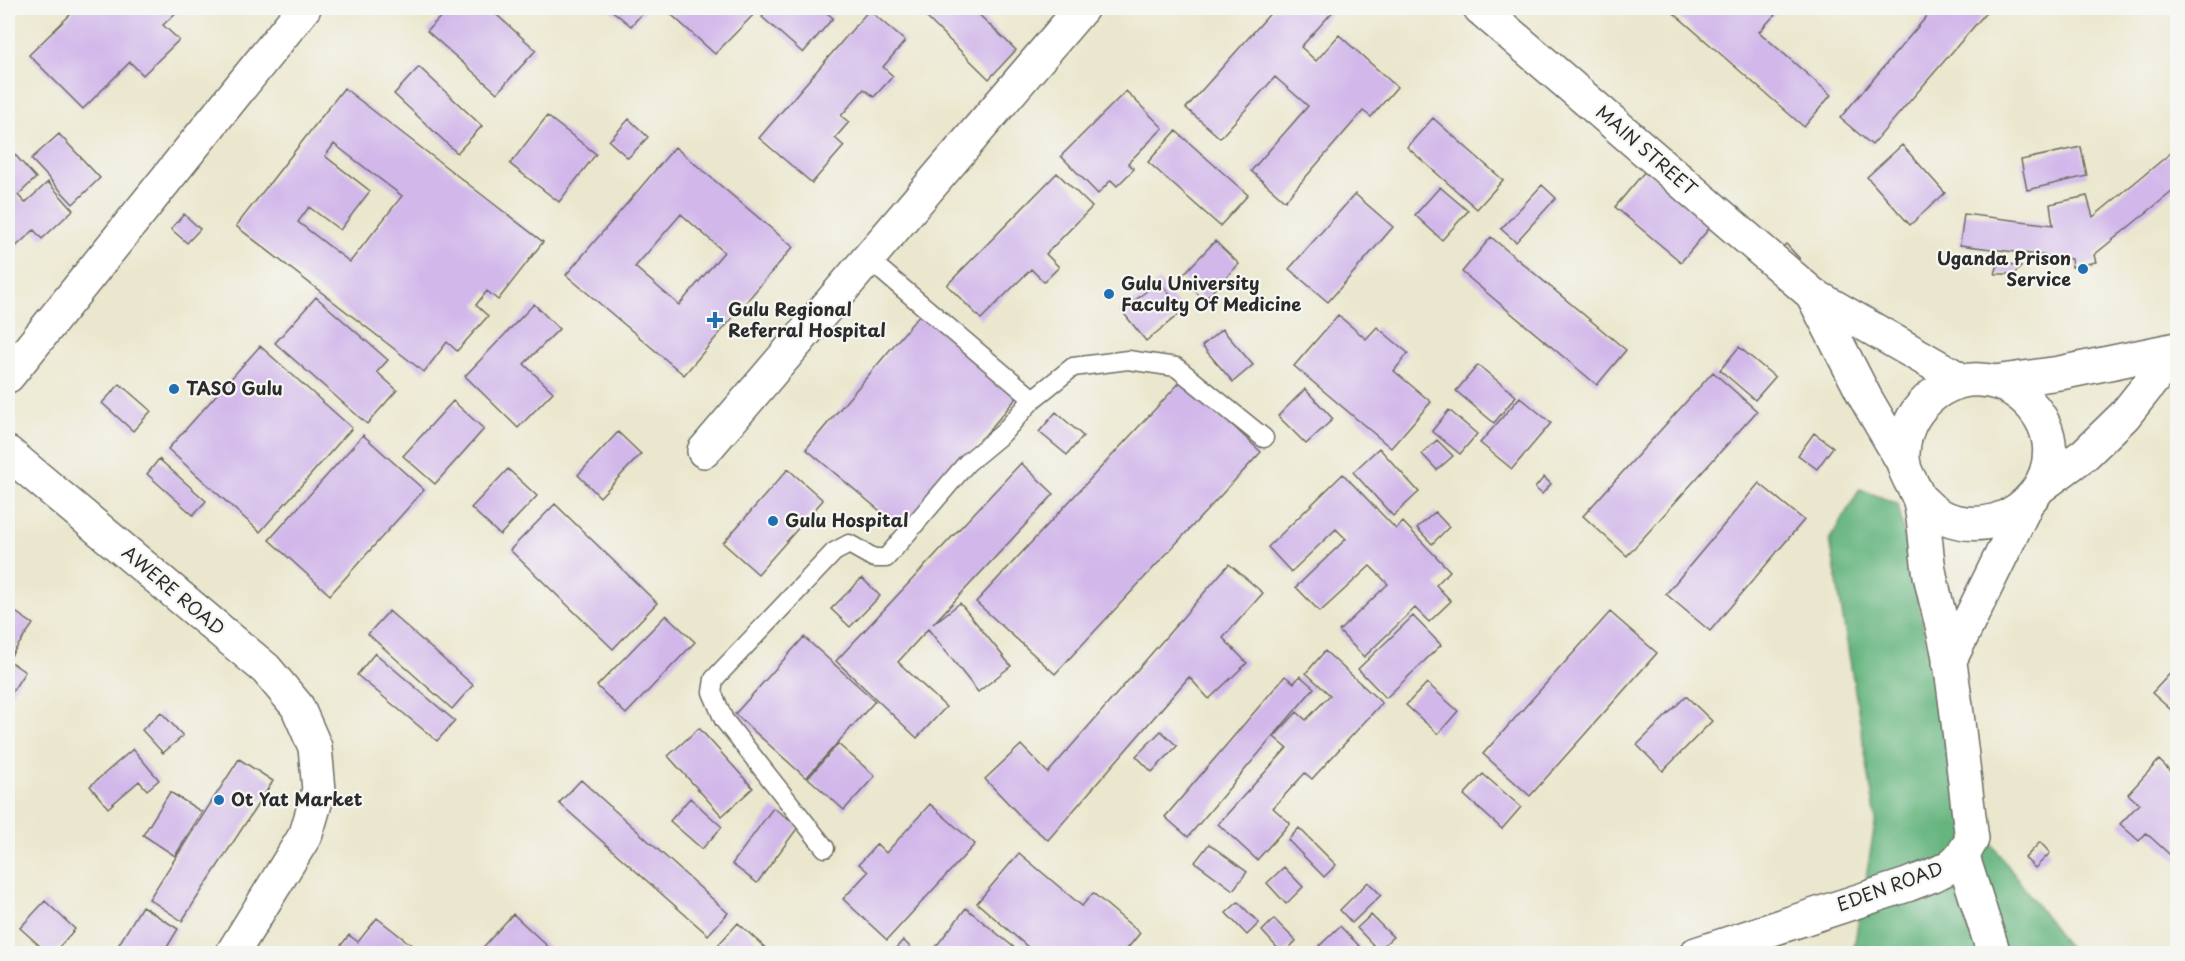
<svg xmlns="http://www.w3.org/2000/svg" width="2185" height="961" font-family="'Playpen Sans',sans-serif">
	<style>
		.forest { fill: #66b57f; stroke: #487055; stroke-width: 1.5 }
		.building { fill: #d1b7ea; fill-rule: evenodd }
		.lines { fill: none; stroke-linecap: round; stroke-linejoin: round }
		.service-casing { stroke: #6e6d64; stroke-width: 21 }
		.minor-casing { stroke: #6e6d64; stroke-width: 36 }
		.tertiary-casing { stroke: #6e6d64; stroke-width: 36 }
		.service { stroke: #fff; stroke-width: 18 }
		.minor { stroke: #fff; stroke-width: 33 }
		.tertiary { stroke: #fff; stroke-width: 33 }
		.poi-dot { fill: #1f6fb2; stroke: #f6f6f2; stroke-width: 2 }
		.labels { text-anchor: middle; stroke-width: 4.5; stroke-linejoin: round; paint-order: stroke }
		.street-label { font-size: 18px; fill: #2b2b2b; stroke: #f6f6f2 }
		.poi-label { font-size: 18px; font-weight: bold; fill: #2b2b2b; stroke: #f6f6f2; text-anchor: start }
	</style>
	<rect width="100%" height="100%" fill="#f6f6f2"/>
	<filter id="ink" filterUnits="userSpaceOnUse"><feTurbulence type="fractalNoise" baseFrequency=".0167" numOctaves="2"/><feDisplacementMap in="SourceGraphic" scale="12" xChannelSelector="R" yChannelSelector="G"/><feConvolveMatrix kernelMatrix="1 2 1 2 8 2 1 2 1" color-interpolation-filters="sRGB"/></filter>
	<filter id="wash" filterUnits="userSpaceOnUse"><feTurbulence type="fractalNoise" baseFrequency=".008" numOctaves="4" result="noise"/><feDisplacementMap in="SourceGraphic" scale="24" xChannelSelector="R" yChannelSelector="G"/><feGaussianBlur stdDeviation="1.35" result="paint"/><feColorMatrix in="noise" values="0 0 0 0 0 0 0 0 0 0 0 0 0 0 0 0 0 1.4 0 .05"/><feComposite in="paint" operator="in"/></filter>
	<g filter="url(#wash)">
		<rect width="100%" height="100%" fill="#ebe7ce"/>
		<path class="forest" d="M1860,489l38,15 60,294 114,155h-219l23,-134 -46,-280z"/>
		<g id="blocks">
			<path class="building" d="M77,8h104l-18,17 16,15 -36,35 -13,-13 -47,47 -54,-54z
				M449,8h40l47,42 -39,43 -70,-62z
				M609,8h38l-16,18z
				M664,8h96l-45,46z
				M770,8h51l12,10 -30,35 -41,-36z
				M933,8h39l44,42 -27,29 -64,-63z
				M1275,8h61l-35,39 15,14 23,-26 58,52 -26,30 -8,-6 -78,90 -34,-30 57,-65 -33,-29 -55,61 -34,-30z
				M1668,8h113l-22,24 72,63 -27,32z
				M1934,8h56l-118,137 -32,-27z
				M869,10l36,31 -22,26 10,9 -19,21 -10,-8 -23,27 8,6 -14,16 9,8 -32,37 -53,-45z
				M419,67l63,59 -25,27 -63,-59z
				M344,88l199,154 -45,58 -11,-9 -11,14 12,11 -31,35 -10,-9 -23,30 -188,-146zM334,144l68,52 -52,66 -52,-40 11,-15 31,23 30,-39 -45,-35z
				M1126,91l37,37 -35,35 6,6 -17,17 -6,-6 -13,14 -37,-38z
				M547,116l49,38 -37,48 -49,-38z
				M1433,118l70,62 -26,29 -70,-62z
				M629,119l19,18 -20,21 -19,-17z
				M1176,131l72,64 -28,31 -72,-64z
				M59,134l41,44 -27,26 -42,-45z
				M1902,145l43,48 -35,32 -43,-48z
				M8,147l28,31 -18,17 7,8 23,-21 25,28 -31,29 -8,-9 -22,20 -4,-5z
				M675,147l118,100 -109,128 -118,-100zM681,214l43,38 -45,53 -44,-38z
				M2081,147l6,29 -60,14 -6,-30z
				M2178,147v40l-84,68 2,7 -24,5 -1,-8 -111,-14 4,-31 89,11 -3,-21 37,-8 6,21z
				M1646,170l66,55 -31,37 -66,-55z
				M1057,173l35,34 -46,47 13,13 -15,15 -13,-13 -50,50 -34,-34z
				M1542,185l14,13 -40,44 -15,-13z
				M1440,187l28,24 -26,29 -27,-25z
				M1355,194l38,33 -65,75 -39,-33z
				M184,214l16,15 -13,14 -16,-14z
				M1491,237l135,113 -29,35 -135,-113z
				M1215,241l24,23 -35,36 -23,-23z
				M1786,244l14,15 -9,7 -13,-15z
				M1999,261l22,6 -7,7h-19z
				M1159,281l24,30 -37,30 -24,-30z
				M316,297l72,63 -11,12 20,18 -30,34 -92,-81z
				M534,304l25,25 -35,35 29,28 -35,36 -53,-52z
				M921,313l98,82 -115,136 -98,-82z
				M1338,315l28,24 11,-12 31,26 -14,18 37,31 -40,46 -97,-82z
				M1222,329l31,36 -20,17 -31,-36z
				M260,346l92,82 -92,104 -92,-83z
				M1739,347l36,30 -20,23 -35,-30z
				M1478,365l38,31 -22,27 -38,-32z
				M1713,372l44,39 -130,145 -44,-40z
				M1183,379l78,73 -206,222 -79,-72z
				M120,384l31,27 -18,20 -31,-28z
				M1305,389l28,30 -27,25 -28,-28z
				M1520,397l31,26 -39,46 -32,-26z
				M453,401l31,28 -49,55 -32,-28z
				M1449,410l28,24 -17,20 -28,-23z
				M1056,412l27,24 -16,19 -28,-23z
				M618,432l23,22 -41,43 -22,-22z
				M1814,433l19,14 -16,22 -19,-14z
				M363,435l61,55 -94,105 -61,-55z
				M1437,440l16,16 -16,14 -15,-16z
				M1379,448l40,44 -26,24 -40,-44z
				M159,459l47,42 -13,14 -46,-41z
				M1021,463l33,31 -121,130 27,-21 51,63 -33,26 -50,-63 -30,33 48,45 -29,31 -81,-77z
				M508,469l29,27 -37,39 -29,-27z
				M788,469l35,31 -65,74 -35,-31z
				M1343,474l53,55 7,-7 47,49 -14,14 15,16 -22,21 -14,-14 -51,49 -25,-26 49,-47 -18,-18 -50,46 -24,-25 50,-48 -10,-10 -45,43 -23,-25z
				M1544,477l7,7 -9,10 -7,-6z
				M1759,483l45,37 -94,111 -44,-37z
				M555,504l102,99 -44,46 -103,-99z
				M1435,512l14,15 -17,17 -15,-16z
				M1229,564l34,29 -40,45 24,25 -38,36 -20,-22 -141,163 -22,-18 -41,-43 36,-34 27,28z
				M862,578l18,18 -30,31 -19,-18z
				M8,607l25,17 -25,36 17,12 -17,26z
				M389,611l84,74 -21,24 -84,-75z
				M1610,612l47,41 -127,143 -47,-42z
				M666,615l29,27 -69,72 -29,-28z
				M1413,616l28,29 -55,53 -28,-29z
				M804,637l71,64 -69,77 -71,-64z
				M1325,651l57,52 -70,76 -7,-6 -32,35 17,15 -33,37 -39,-36 69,-76 -13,-11 23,-25 9,8 24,-25 -24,-22z
				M375,653l80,68 -18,20 -80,-66z
				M2178,665v51l-26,-23z
				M1285,676l9,7 6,-7 14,12 -126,149 -23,-20z
				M1427,683l31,28 -20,23 -32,-29z
				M1686,696l26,25 -49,50 -26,-26z
				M161,712l22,24 -20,17 -21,-23z
				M699,728l54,60 -31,28 -54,-60z
				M1161,731l16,15 -25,26 -16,-16z
				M838,744l37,32 -31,34 -36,-32z
				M133,749l26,31 -12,10 -8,-9 -31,27 -18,-22z
				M239,759l34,22 -91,140 -33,-22z
				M2159,760l15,15 4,-3v90l-32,-29 -7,8 -19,-17 19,-20 -11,-10z
				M1483,774l38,33 -19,22 -38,-34z
				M581,780l147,133 -20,22 -149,-132z
				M170,792l32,20 -27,44 -32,-21z
				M690,798l32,29 -20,22 -32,-28z
				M930,804l45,40 -88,96 -44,-41 25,-27 -9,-8 18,-20 9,9z
				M773,808l26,18 -42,57 -25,-19z
				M1299,828l37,37 -12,12 -36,-37z
				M2040,842l10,11 -15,15 -10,-10z
				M1209,844l38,28 -14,18 -38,-28z
				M1019,853l63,53 11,-13 47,40 -17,21h-87l-59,-51z
				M1284,867l19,20 -17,17 -19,-21z
				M1368,882l13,13 -29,28 -12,-13z
				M45,901l30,28 -22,25h-4l-29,-26z
				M1238,902l21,21 -12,12 -21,-22z
				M142,906l36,23 -15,25h-50z
				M966,908l56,46h-92z
				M513,914l43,40h-79z
				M1371,915l22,22 -15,13 -21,-22z
				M377,918l37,29 -5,7h-75l15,-19 9,7z
				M1274,919l22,22 -13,13 -21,-23z
				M738,923l34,31h-45l-9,-9z
				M1340,926l27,28h-56z
				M903,940l14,14h-26z"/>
		</g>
	</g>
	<g filter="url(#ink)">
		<use href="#blocks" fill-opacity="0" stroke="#6e6d64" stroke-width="1.5"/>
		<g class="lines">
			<defs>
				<path id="service" d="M868,259l165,140
					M825,848l-101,-128 -12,-28 2,-13 120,-127 15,-8 25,14h12l81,-95 35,-29 31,-35 40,-32 55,-7 48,7 88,71"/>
				<path id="minor" d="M8,376l296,-368
					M704,451l378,-443
					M8,453l258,216 31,37 18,41 4,43 -13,44 -74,120
					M1963,857l31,97"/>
				<path id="tertiary" d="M1480,8l332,286 151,87
					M1812,294l53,103 39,67
					M1994,382l66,-9 117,-24
					M2040,487l45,-33 39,-38 54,-68
					M1949,662l76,-155
					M1696,954l211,-69c31,-12 50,-15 65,-46 -8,-59 -13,-118 -22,-176 -5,-29 -14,-59 -20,-88 -5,-25 -4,-52 -11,-76 -4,-12 -12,-21 -15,-33 -8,-45 32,-89 76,-86 19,1 35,9 48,22 58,59 -11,146 -85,115 -9,-3 -17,-13 -24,-19"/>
			</defs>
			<use href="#service" class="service-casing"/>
			<use href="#minor" class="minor-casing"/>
			<use href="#tertiary" class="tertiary-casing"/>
			<use href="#service" class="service"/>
			<use href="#minor" class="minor"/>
			<use href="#tertiary" class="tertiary"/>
		</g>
	</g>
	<g class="poi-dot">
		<circle cx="2083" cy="269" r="6"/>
		<circle cx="1109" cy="294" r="6"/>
		<path d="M712 311h6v6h6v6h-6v6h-6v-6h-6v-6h6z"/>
		<circle cx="174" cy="389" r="6"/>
		<circle cx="773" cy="521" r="6"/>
		<circle cx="219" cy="800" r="6"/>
	</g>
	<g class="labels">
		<g class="street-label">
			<text transform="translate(1646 151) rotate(41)" y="6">MAIN STREET</text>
			<text transform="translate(173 591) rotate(40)" y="6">AWERE ROAD</text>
			<text transform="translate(1890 887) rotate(-20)" y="6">EDEN ROAD</text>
		</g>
		<g class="poi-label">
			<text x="2071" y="265" text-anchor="end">Uganda Prison<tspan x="2071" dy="21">Service</tspan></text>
			<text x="1121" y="290">Gulu University<tspan x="1121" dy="21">Faculty Of Medicine</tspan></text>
			<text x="728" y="316">Gulu Regional<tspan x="728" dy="21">Referral Hospital</tspan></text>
			<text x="186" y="395">TASO Gulu</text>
			<text x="785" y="527">Gulu Hospital</text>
			<text x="231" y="806">Ot Yat Market</text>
		</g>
	</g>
	<rect width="2185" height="961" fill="none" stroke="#f6f6f2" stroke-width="30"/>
</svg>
